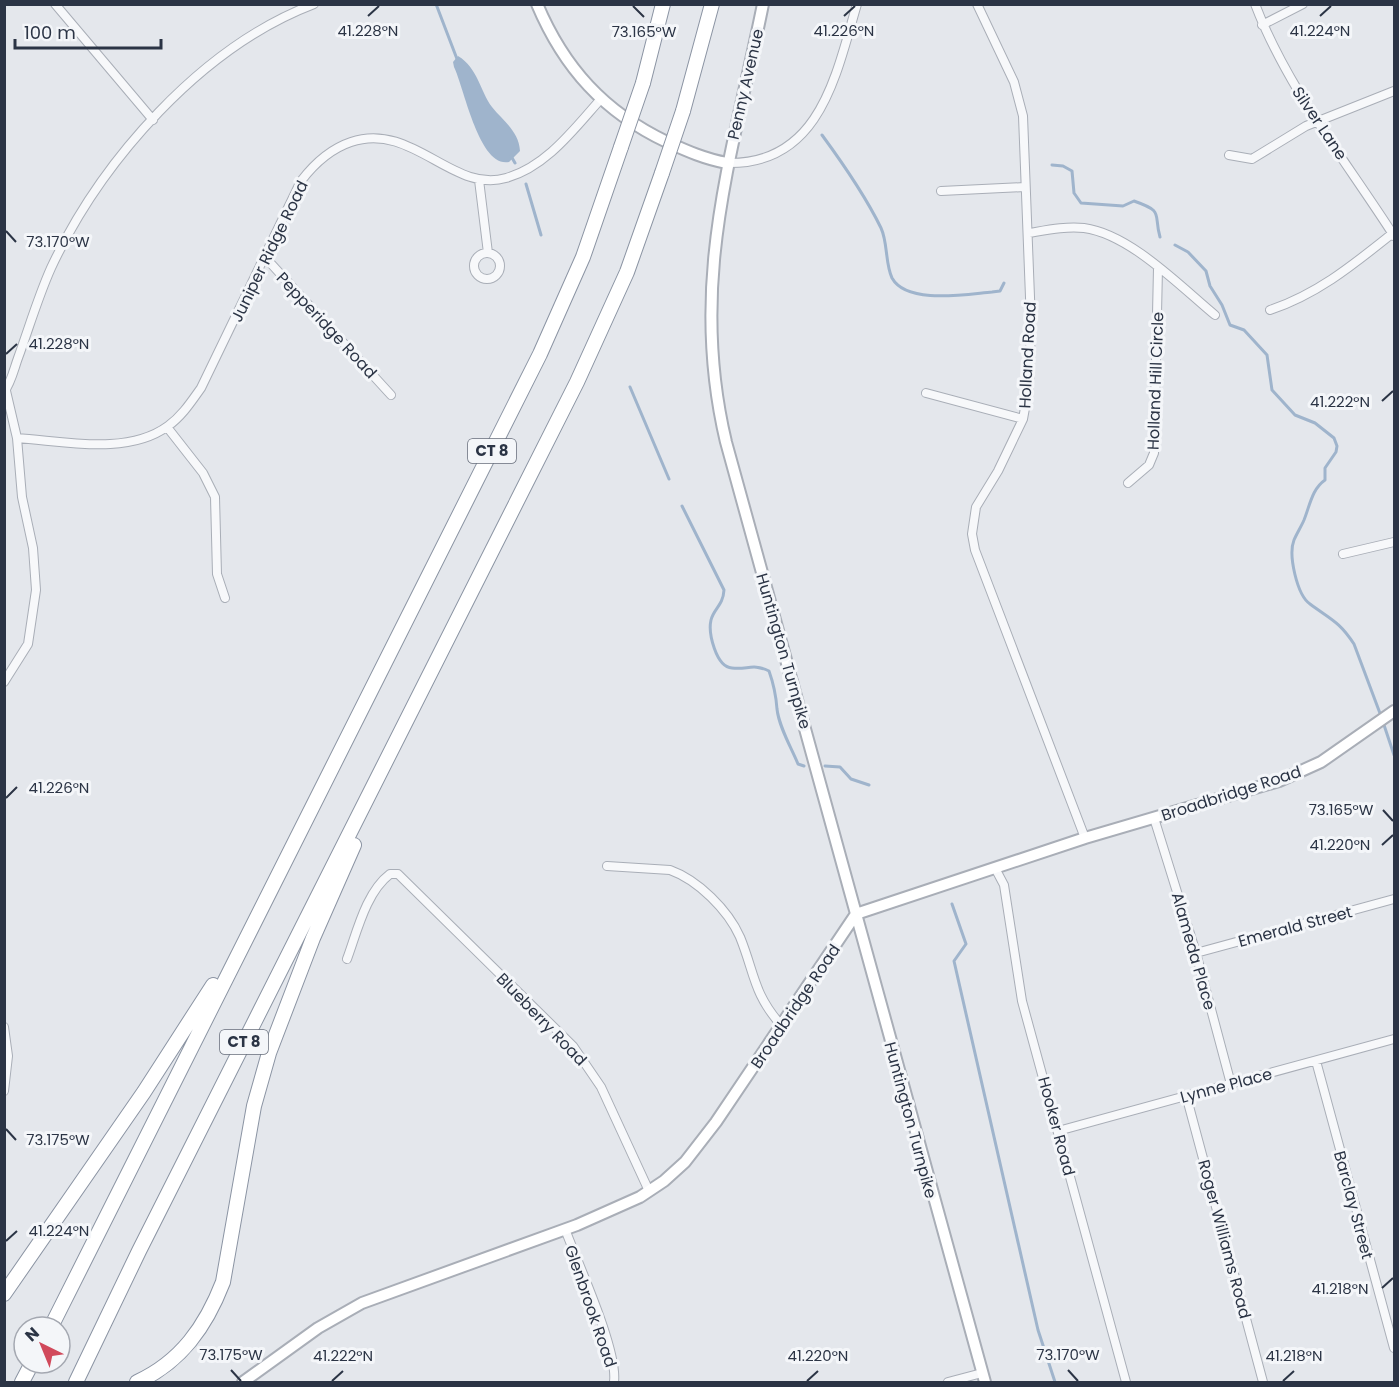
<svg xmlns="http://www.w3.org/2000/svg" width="1399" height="1387" font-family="Poppins,sans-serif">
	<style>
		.water { fill: #9fb4cc }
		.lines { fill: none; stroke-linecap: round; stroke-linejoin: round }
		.stream { stroke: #9fb4cc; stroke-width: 3 }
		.minor-casing { stroke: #a9aeb7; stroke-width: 10 }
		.secondary-casing { stroke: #a9aeb7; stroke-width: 14 }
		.motorway-casing { stroke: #8b94a3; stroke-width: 16 }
		.minor { stroke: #f7f8fa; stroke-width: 8 }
		.secondary { stroke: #fff; stroke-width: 10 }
		.motorway { stroke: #fff; stroke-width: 14 }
		.motorway-bridge-casing { stroke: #8b94a3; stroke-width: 16; stroke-linecap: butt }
		.motorway-bridge { stroke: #fff; stroke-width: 14 }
		.ticks { fill: none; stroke: #2b3445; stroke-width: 2 }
		.labels { text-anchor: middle; stroke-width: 6; stroke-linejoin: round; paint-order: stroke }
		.shield { fill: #f4f6f9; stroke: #676e7b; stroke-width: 1.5 }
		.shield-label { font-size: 15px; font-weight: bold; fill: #2b3445 }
		.street-label { font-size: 16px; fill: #2b3445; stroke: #f4f6f9 }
		.ticks-label { font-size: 15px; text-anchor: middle; fill: #2b3445; stroke: #f4f6f9; stroke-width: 6; stroke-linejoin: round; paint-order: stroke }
	</style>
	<rect width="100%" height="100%" fill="#e4e7ec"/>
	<path class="water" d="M458,56c20,12 22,35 34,51 11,14 27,24 28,44l-11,11c-30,6 -45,-75 -55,-95l-1,-5z"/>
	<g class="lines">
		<path class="stream" d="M436,4l21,55
			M822,135c22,30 43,60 59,93 7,15 4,35 11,50 15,27 75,16 100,14l8,-1 4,-8
			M511,156l4,7
			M1052,165l11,1 9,5 2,22 7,10 42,3 11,-5c31,11 19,12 26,36
			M526,184l15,51
			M1175,245l13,7 18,19 4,15 12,19 8,20 14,5 23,25 5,35 23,25 20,8 19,15 3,8 -1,6 -11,16v12c-13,9 -15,25 -21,40 -3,7 -7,13 -10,20 -6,15 3,55 16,64 20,15 29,17 44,40l27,72
			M630,387l39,92
			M682,506l42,84c-1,16 -10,18 -13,30 -3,13 5,47 21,48 16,2 20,-5 37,3 5,14 7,24 8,38 2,18 14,38 21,55l6,2
			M1383,722l11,33
			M825,766l15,1 11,12 18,6
			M952,904l14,40 -12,17 84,369 17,52"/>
		<defs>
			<path id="minor" d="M55,4l98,116
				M977,4l37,78 9,34 8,207 -2,63 -6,33 -25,52 -22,36 -4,27 3,16 110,288
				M1255,4c32,84 91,157 139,232
				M1262,25l41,-21
				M1229,155l23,4 54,-33 88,-35
				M727,163c93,2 109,-88 130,-159
				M479,180l9,73
				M941,191l84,-4
				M1029,233c18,-3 37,-7 55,-5 46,6 97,59 131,87
				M474 266a13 13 0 1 1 26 0a13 13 0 1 1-26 0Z
				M264,256l127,139
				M1270,310c48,-16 84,-46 123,-77
				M4,392c7,-9 10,-23 14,-34 11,-30 20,-61 33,-90 50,-107 150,-221 263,-264
				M926,393l97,26
				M167,427l36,46 12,24 2,77 8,24
				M17,438c47,3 110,18 151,-12 14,-10 23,-24 33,-38l100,-207c13,-17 29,-32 50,-39 61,-21 102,52 155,36 40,-11 68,-49 94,-78
				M1128,483l21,-18 5,-12 4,-185
				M1343,554l51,-12
				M4,682l24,-38 8,-54 -3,-42 -11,-51 -5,-59 -11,-47
				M1154,818l42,135 35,131
				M607,866l63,4c28,10 58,40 70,67 15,37 13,56 41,88
				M995,868l9,17 18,116 104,381
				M1196,953l198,-54
				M347,959c10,-27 19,-67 43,-85h8l175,172 28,41 48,104
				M4,1027l4,29 -4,35
				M1316,1061l78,287
				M1186,1095l77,287
				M1058,1131l336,-92
				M565,1229c13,35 53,121 49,153
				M948,1382l34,-9"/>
			<path id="secondary" d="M537,4c27,64 67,108 130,138 20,9 38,17 60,21
				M763,4c-31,154 -75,279 -37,438l259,940
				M243,1382l75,-54 44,-25 215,-78 63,-28 24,-16 21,-19 31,-40 140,-208 229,-76 194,-57 42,-19 73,-51"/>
			<path id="motorway" d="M643,83l20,-79
				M683,111l29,-107
				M4,1294l140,-202 69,-107
				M51,1327l489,-973 43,-97 38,-110
				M22,1382l10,-19
				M76,1382l63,-131 438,-869 50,-110 35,-99
				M137,1382c44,-20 69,-56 86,-100l31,-176 15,-53 44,-115 41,-93"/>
		</defs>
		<use href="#minor" class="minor-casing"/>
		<use href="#secondary" class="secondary-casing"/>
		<use href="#motorway" class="motorway-casing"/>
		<use href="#minor" class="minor"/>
		<use href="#secondary" class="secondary"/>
		<use href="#motorway" class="motorway"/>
		<defs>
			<path id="motorway-bridge" d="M621,147l22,-64
				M662,173l21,-62"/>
		</defs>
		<use href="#motorway-bridge" class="motorway-bridge-casing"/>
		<use href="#motorway-bridge" class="motorway-bridge"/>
	</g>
	<path class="ticks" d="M633,6l11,11M368,16l11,-10M844,16l11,-10M1320,16l11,-10M6,231l10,11M6,354l11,-10M1382,401l11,-10M6,798l11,-11M1383,810l10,11M1382,845l11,-10M6,1129l10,11M6,1241l11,-10M1382,1288l11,-10M231,1370l10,11M1068,1370l10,11M332,1381l11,-10M807,1381l11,-10M1283,1381l11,-10"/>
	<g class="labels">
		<g class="shield">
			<rect x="468" y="439" width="48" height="24" rx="4.5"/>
			<rect x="220" y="1030" width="48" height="24" rx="4.5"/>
		</g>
		<g class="shield-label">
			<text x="492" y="456">CT 8</text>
			<text x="244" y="1047">CT 8</text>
		</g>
		<g class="street-label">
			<text transform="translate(745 84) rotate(-77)" y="6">Penny Avenue</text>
			<text transform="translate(1320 123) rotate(56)" y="6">Silver Lane</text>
			<text transform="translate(269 251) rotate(-64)" y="6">Juniper Ridge Road</text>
			<text transform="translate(327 325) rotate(47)" y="6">Pepperidge Road</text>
			<text transform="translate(1027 355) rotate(-87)" y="6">Holland Road</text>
			<text transform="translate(1155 381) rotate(-88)" y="6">Holland Hill Circle</text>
			<text transform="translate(784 651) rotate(74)" y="6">Huntington Turnpike</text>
			<text transform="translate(1231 793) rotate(-18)" y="6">Broadbridge Road</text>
			<text transform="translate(1295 926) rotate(-15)" y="6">Emerald Street</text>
			<text transform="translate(1194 951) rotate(74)" y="6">Alameda Place</text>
			<text transform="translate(795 1006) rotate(-56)" y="6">Broadbridge Road</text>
			<text transform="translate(542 1019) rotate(46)" y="6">Blueberry Road</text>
			<text transform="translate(1226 1085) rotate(-15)" y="6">Lynne Place</text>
			<text transform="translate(911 1120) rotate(75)" y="6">Huntington Turnpike</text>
			<text transform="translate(1057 1126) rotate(75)" y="6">Hooker Road</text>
			<text transform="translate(1354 1205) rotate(75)" y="6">Barclay Street</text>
			<text transform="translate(1225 1239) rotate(75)" y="6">Roger Williams Road</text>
			<text transform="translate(591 1306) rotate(71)" y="6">Glenbrook Road</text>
		</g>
	</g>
	<g class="ticks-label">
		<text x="368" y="36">41.228°N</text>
		<text x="844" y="36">41.226°N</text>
		<text x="1320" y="36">41.224°N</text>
		<text x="644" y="37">73.165°W</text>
		<text x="58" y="247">73.170°W</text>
		<text x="59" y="349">41.228°N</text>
		<text x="1340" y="407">41.222°N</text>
		<text x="59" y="793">41.226°N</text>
		<text x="1341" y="815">73.165°W</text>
		<text x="1340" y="850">41.220°N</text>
		<text x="58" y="1145">73.175°W</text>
		<text x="59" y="1236">41.224°N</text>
		<text x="1340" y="1294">41.218°N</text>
		<text x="231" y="1360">73.175°W</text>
		<text x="1068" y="1360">73.170°W</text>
		<text x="343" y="1361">41.222°N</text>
		<text x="818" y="1361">41.220°N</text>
		<text x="1294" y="1361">41.218°N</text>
	</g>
	<rect width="1399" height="1387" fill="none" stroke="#2b3445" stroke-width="12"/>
	<g transform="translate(42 1345) rotate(317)"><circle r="28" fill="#f4f6f9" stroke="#a4a8b1" stroke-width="1.5"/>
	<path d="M0-4.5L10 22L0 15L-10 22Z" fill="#d1495b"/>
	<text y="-9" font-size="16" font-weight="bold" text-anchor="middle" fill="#2b3445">N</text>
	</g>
	<path d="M15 39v9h146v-9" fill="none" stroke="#2b3445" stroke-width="3"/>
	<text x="24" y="39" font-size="18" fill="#2b3445" stroke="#f4f6f9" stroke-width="4.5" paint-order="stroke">100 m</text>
</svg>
